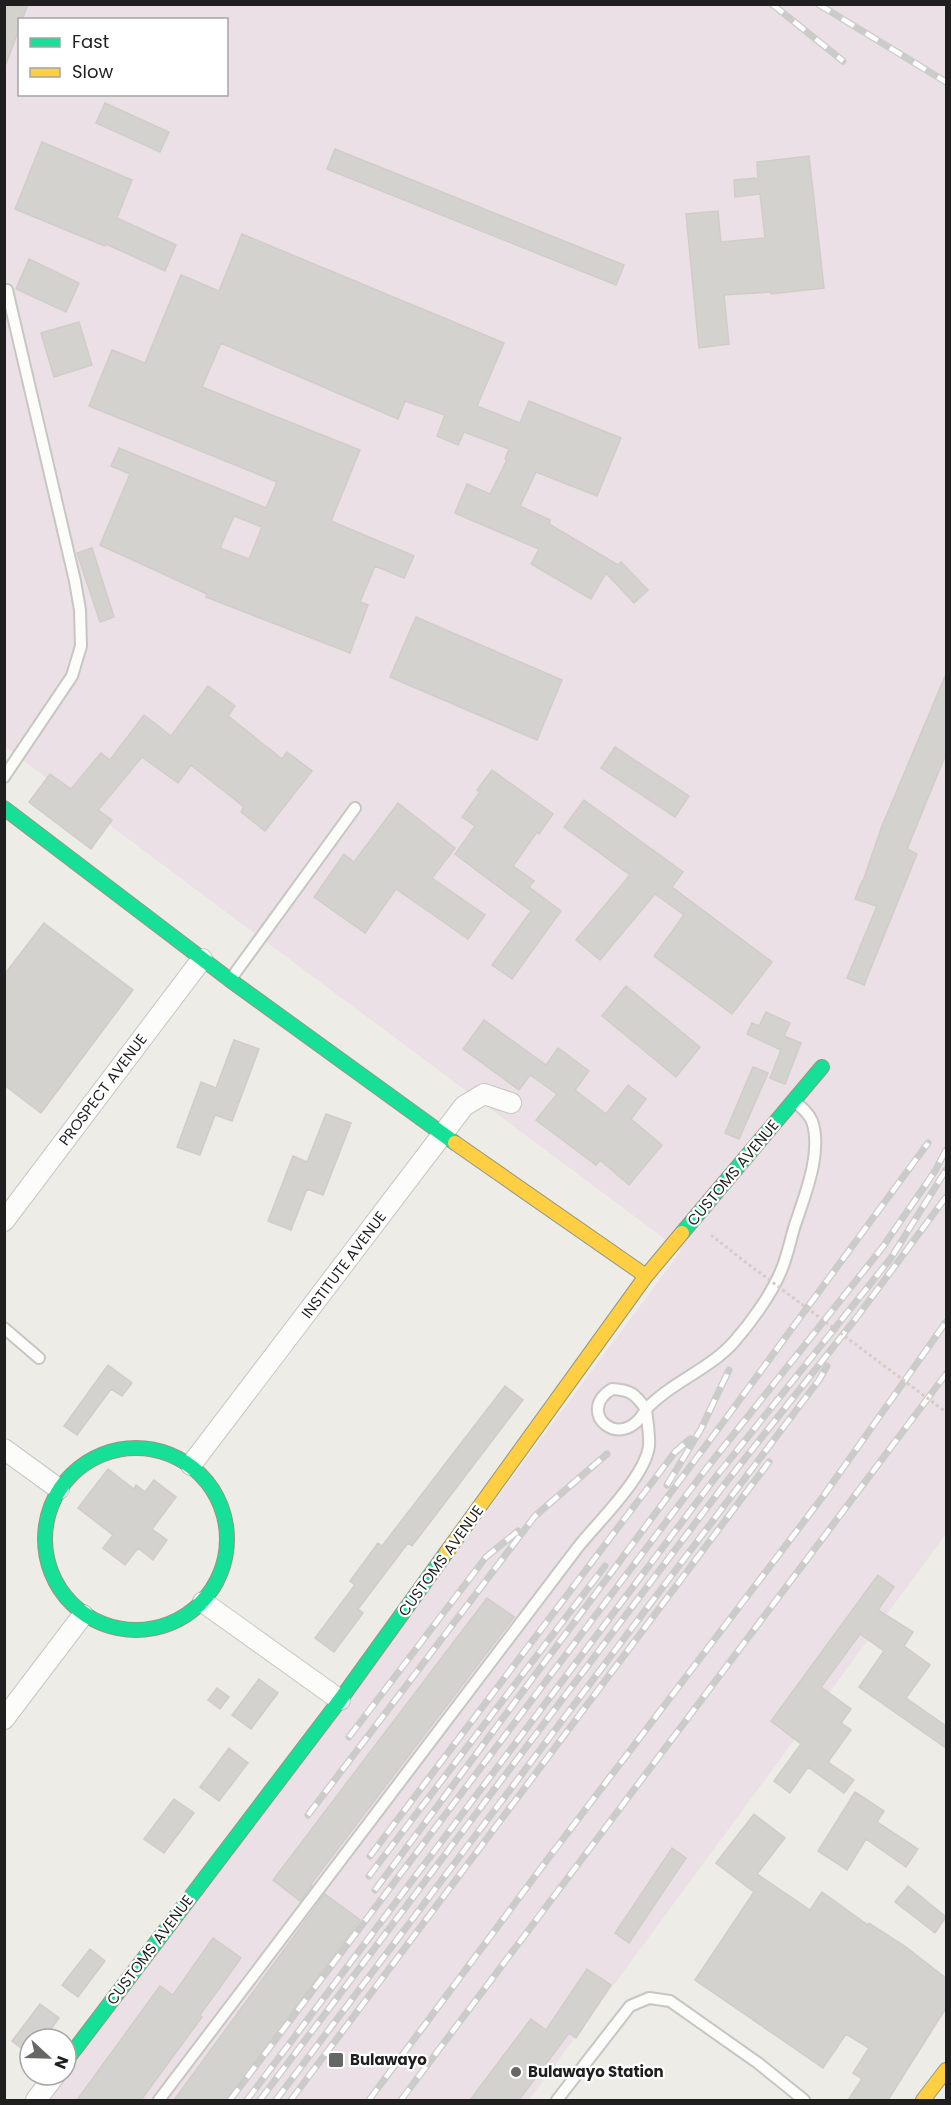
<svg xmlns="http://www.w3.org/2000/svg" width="951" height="2105" font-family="Poppins,sans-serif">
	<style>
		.industrial { fill: #eae0e5; fill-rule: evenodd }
		.building { fill: #d4d2ce; stroke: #d0cdc9; stroke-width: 1.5; fill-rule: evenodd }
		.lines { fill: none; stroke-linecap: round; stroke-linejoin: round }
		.lane-casing { stroke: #c6c6c3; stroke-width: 14 }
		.street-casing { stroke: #c6c6c3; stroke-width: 22 }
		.fast-casing { stroke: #939780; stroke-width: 16 }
		.slow-casing { stroke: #939780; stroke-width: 16 }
		.path { stroke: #d6cbc7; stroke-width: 3; stroke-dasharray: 3 3; stroke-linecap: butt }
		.lane { stroke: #fcfcfb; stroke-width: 10 }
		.street { stroke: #fcfcfb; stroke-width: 20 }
		.fast { stroke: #16e098; stroke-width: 14 }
		.slow { stroke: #ffcf43; stroke-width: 14 }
		.rail-casing { stroke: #cbcbca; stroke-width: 7 }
		.rail { stroke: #fff; stroke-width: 4.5; stroke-dasharray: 14; stroke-linecap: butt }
		.path-bridge { stroke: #d6cbc7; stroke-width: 3; stroke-dasharray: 3 3; stroke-linecap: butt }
		.poi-dot { fill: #676765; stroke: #fff; stroke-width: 2 }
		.labels { text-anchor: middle; stroke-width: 4.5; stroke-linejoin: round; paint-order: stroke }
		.street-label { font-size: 15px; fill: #1f1f1f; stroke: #fff }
		.poi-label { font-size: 15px; font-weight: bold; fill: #1f1f1f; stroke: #fff; text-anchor: start }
	</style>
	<rect width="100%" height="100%" fill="#edece7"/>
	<path class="industrial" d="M4,5h942v1529l-417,566h-481l633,-849 -676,-504zM20,20h206v74h-206z"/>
	<path class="building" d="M4,4h24l-6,16h-2v7l-14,37h-2z
		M105,103l64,29 -9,20 -64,-29z
		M42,142l90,38 -15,38 59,27 -11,26 -59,-27 -1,2 -90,-37z
		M335,149l289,116 -8,20 -289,-116z
		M809,156l15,132 -53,6v-2l-47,3 5,49 -30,4 -13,-134 32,-3 3,31 44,-4 -5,-44 -25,3 -1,-17 24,-2 -1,-16z
		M242,234l262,109 -27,63 43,17 9,-22 92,37 -24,58 -61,-24 -16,34 30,14 -1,4 69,41 3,-3 27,28 -14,13 -28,-30 -15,26 -60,-35 8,-15 -84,-36 12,-29 23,10 17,-34 -2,-1 4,-10 -45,-17 -6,13 -21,-9 8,-21 -40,-14 -7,18 -177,-76 -19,44 158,63 -29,71 83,35 -10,22 -29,-12 -15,36 8,3 -18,48 -144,-56 1,-3 -107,-49 30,-71 -19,-8 8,-18 147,60 11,-26 -188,-76 23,-56 33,13 36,-88 38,16zM234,516l28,11 -13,32 -29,-11z
		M29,259l50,24 -13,29 -50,-23z
		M79,322l13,43 -38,12 -13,-44z
		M92,548l22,69 -14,5 -23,-69z
		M416,617l146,63 -25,60 -147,-63z
		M946,674v80l-39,95 10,5 -53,131 -17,-7 30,-72 -22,-7 7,-18h1l19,-55z
		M208,686l27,20 -7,10 54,43 5,-7 25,19 -47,60 -24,-19 3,-5 -53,-42 -13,18 -36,-26 -44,53 14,10 -21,29 -62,-47 21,-28 21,15 30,-36 9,7 34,-45 27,21z
		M615,747l74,49 -14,21 -74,-49z
		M492,770l61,44 -14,20 -2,-2 -24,34 21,15 -5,6 32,24 -49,68 -20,-14 39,-54 -76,-57 20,-28 -13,-9 18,-25 -3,-2z
		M584,800l99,72 -11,15 100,75 -40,52 -78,-58 30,-41 -29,-21 -55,66 -24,-20 54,-65 -66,-48z
		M398,803l57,45 -23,30 53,37 -17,24 -72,-50 -31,44 -51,-36 30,-43 10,8z
		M44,923l89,67 -92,123 -37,-28v-110z
		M626,986l74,61 -24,30 -74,-61z
		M766,1012l24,11 -6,13 17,7 -16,41 -15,-6 11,-28 -34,-16 5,-11 7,3z
		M484,1020l62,45 12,-17 31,23 -14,19 31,24 22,-29 18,14 -15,20 31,26 -33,40 -29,-25 -4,5 -60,-45 21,-26 -27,-19 -11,15 -56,-41z
		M234,1040l25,9 -27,72 -17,-6 -15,40 -23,-8 24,-65 15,6z
		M753,1067l15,6 -29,66 -14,-6z
		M326,1114l25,9 -28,72 -16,-6 -16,41 -23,-9 25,-65 14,6z
		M108,1365l24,18 -10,13 -11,-7 -34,46 -13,-9z
		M505,1386l18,14 -111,146 -4,-3 -50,66 5,4 -29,39 -19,-14 40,-53 -5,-4 28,-38 4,3z
		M108,1469l26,20 2,-4 9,7 9,-12 22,17 -24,32 15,11 -14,20 -15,-12 -13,17 -22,-17 10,-13 -35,-27z
		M878,1575l16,12 -16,23 35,22 -9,14 26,19 -24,33 40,28v22l-87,-61 25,-36 -24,-17 -39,53 30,22 -10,14 10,7 -23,32 26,18 -10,13 -36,-26 -18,26 -16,-12 27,-37 -30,-23z
		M487,1598l27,19 -203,267 1,1 -12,16 -27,-21z
		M259,1679l19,14 -27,36 -19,-14z
		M217,1688l12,9 -9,12 -12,-9z
		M229,1748l19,15 -29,38 -19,-14z
		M855,1792l29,19 -7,11 41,27 -12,18 -40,-28 -19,31 -29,-19z
		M174,1799l20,14 -30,40 -20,-14z
		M754,1814l31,24 -28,36 53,36 12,-18 46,33 1,-2 37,24 40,31v30l-58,92h-40l14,-21 -9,-6 16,-25 -23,-14 -23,34 -128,-88 59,-88 -38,-29z
		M672,1848l14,10 -57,85 -14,-10z
		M908,1886l38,31 -11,16 -40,-31z
		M325,1894l35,26 -133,180h-53z
		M213,1938l28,20 -41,57 2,2 -61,83h-64l83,-114 13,9z
		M90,1949l15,12 -27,36 -16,-12z
		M587,1969l24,16 -35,53 -7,-5 -50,67h-49l61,-81 15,11z
		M40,2004l19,14 -15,21h-14v16l-18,-14z"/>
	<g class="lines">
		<defs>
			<path id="lane" d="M4,777l68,-101 9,-30 -1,-36 -5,-29 -68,-291
				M230,980l125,-172
				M4,1328l35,30
				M612,1389c19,1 23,5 34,20 -24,46 -72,3 -34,-20z
				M159,2100l419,-553c20,-25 67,-70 71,-101 1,-12 -2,-25 -3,-37 26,-27 62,-39 87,-66 17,-19 38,-48 48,-72 6,-14 9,-29 13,-43 10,-31 29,-75 18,-107 -4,-9 -11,-14 -18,-20
				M557,2100l73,-94 19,-8 21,3 88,62 46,37"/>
			<path id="street" d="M4,1221l198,-262
				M4,1449l55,40
				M191,1465l273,-359 20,-12 27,9
				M203,1602l137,98
				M4,1719l79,-104
				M36,2100l19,-25"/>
			<path id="fast" d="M4,808l226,172 225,163
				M682,1233l140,-166
				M45 1539a91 91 0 1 1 182 0a91 91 0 1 1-182 0Z
				M66,2061l274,-361 106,-147"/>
			<path id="slow" d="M455,1143l191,133
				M446,1553l200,-277 36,-43
				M923,2100l23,-30"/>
		</defs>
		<use href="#lane" class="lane-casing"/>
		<use href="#street" class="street-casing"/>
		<use href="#fast" class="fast-casing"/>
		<use href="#slow" class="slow-casing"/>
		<path class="path" d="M711,1235l33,26"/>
		<use href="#lane" class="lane"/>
		<use href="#street" class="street"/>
		<use href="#fast" class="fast"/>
		<use href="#slow" class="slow"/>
		<defs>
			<path id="rail" d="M772,4l71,57
				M818,4l128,78
				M667,1485l34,-56 28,-59
				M349,1737l137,-180 32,-26
				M308,1815l227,-299 72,-62
				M370,1856l305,-404 15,-13
				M369,1876l236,-310
				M375,1890l352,-473 201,-274
				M230,2100l476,-631 176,-221 53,-77 11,-21
				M247,2100l468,-622 176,-220 55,-88
				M260,2100l464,-615 133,-168 89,-120
				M276,2100l543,-720 8,-14
				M291,2100l478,-638
				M369,2100l178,-240 277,-365 122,-173
				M401,2100l545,-726"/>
		</defs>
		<use href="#rail" class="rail-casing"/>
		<use href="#rail" class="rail"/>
		<path class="path-bridge" d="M744,1261l202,151"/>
	</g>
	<g class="poi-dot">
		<rect x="328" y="2052" width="16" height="16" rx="3"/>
		<circle cx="516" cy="2072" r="6"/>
	</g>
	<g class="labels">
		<g class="street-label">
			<text transform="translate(103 1090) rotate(-53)" y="5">PROSPECT AVENUE</text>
			<text transform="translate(733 1173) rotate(-50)" y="5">CUSTOMS AVENUE</text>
			<text transform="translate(344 1265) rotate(-53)" y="5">INSTITUTE AVENUE</text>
			<text transform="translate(441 1561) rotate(-54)" y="5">CUSTOMS AVENUE</text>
			<text transform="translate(150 1950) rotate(-53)" y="5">CUSTOMS AVENUE</text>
		</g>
		<g class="poi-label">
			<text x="350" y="2065">Bulawayo</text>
			<text x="528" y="2077">Bulawayo Station</text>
		</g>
	</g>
	<rect width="951" height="2105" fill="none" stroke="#1f1f1f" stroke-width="12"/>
	<rect x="18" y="18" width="210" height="78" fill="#ffffff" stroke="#a5a5a5" stroke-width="1.5"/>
	<rect x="30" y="38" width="30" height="9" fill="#16e098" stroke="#a5a5a5" stroke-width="1.5"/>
	<text x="72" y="48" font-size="18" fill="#1f1f1f">Fast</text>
	<rect x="30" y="68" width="30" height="9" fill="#ffcf43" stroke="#a5a5a5" stroke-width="1.5"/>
	<text x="72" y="78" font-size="18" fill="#1f1f1f">Slow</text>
	<g transform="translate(48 2057) rotate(112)"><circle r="28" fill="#ffffff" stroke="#a5a5a5" stroke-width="1.5"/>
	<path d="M0-4.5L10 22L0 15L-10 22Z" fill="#676765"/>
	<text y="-9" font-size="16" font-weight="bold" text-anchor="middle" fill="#1f1f1f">N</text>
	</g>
</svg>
